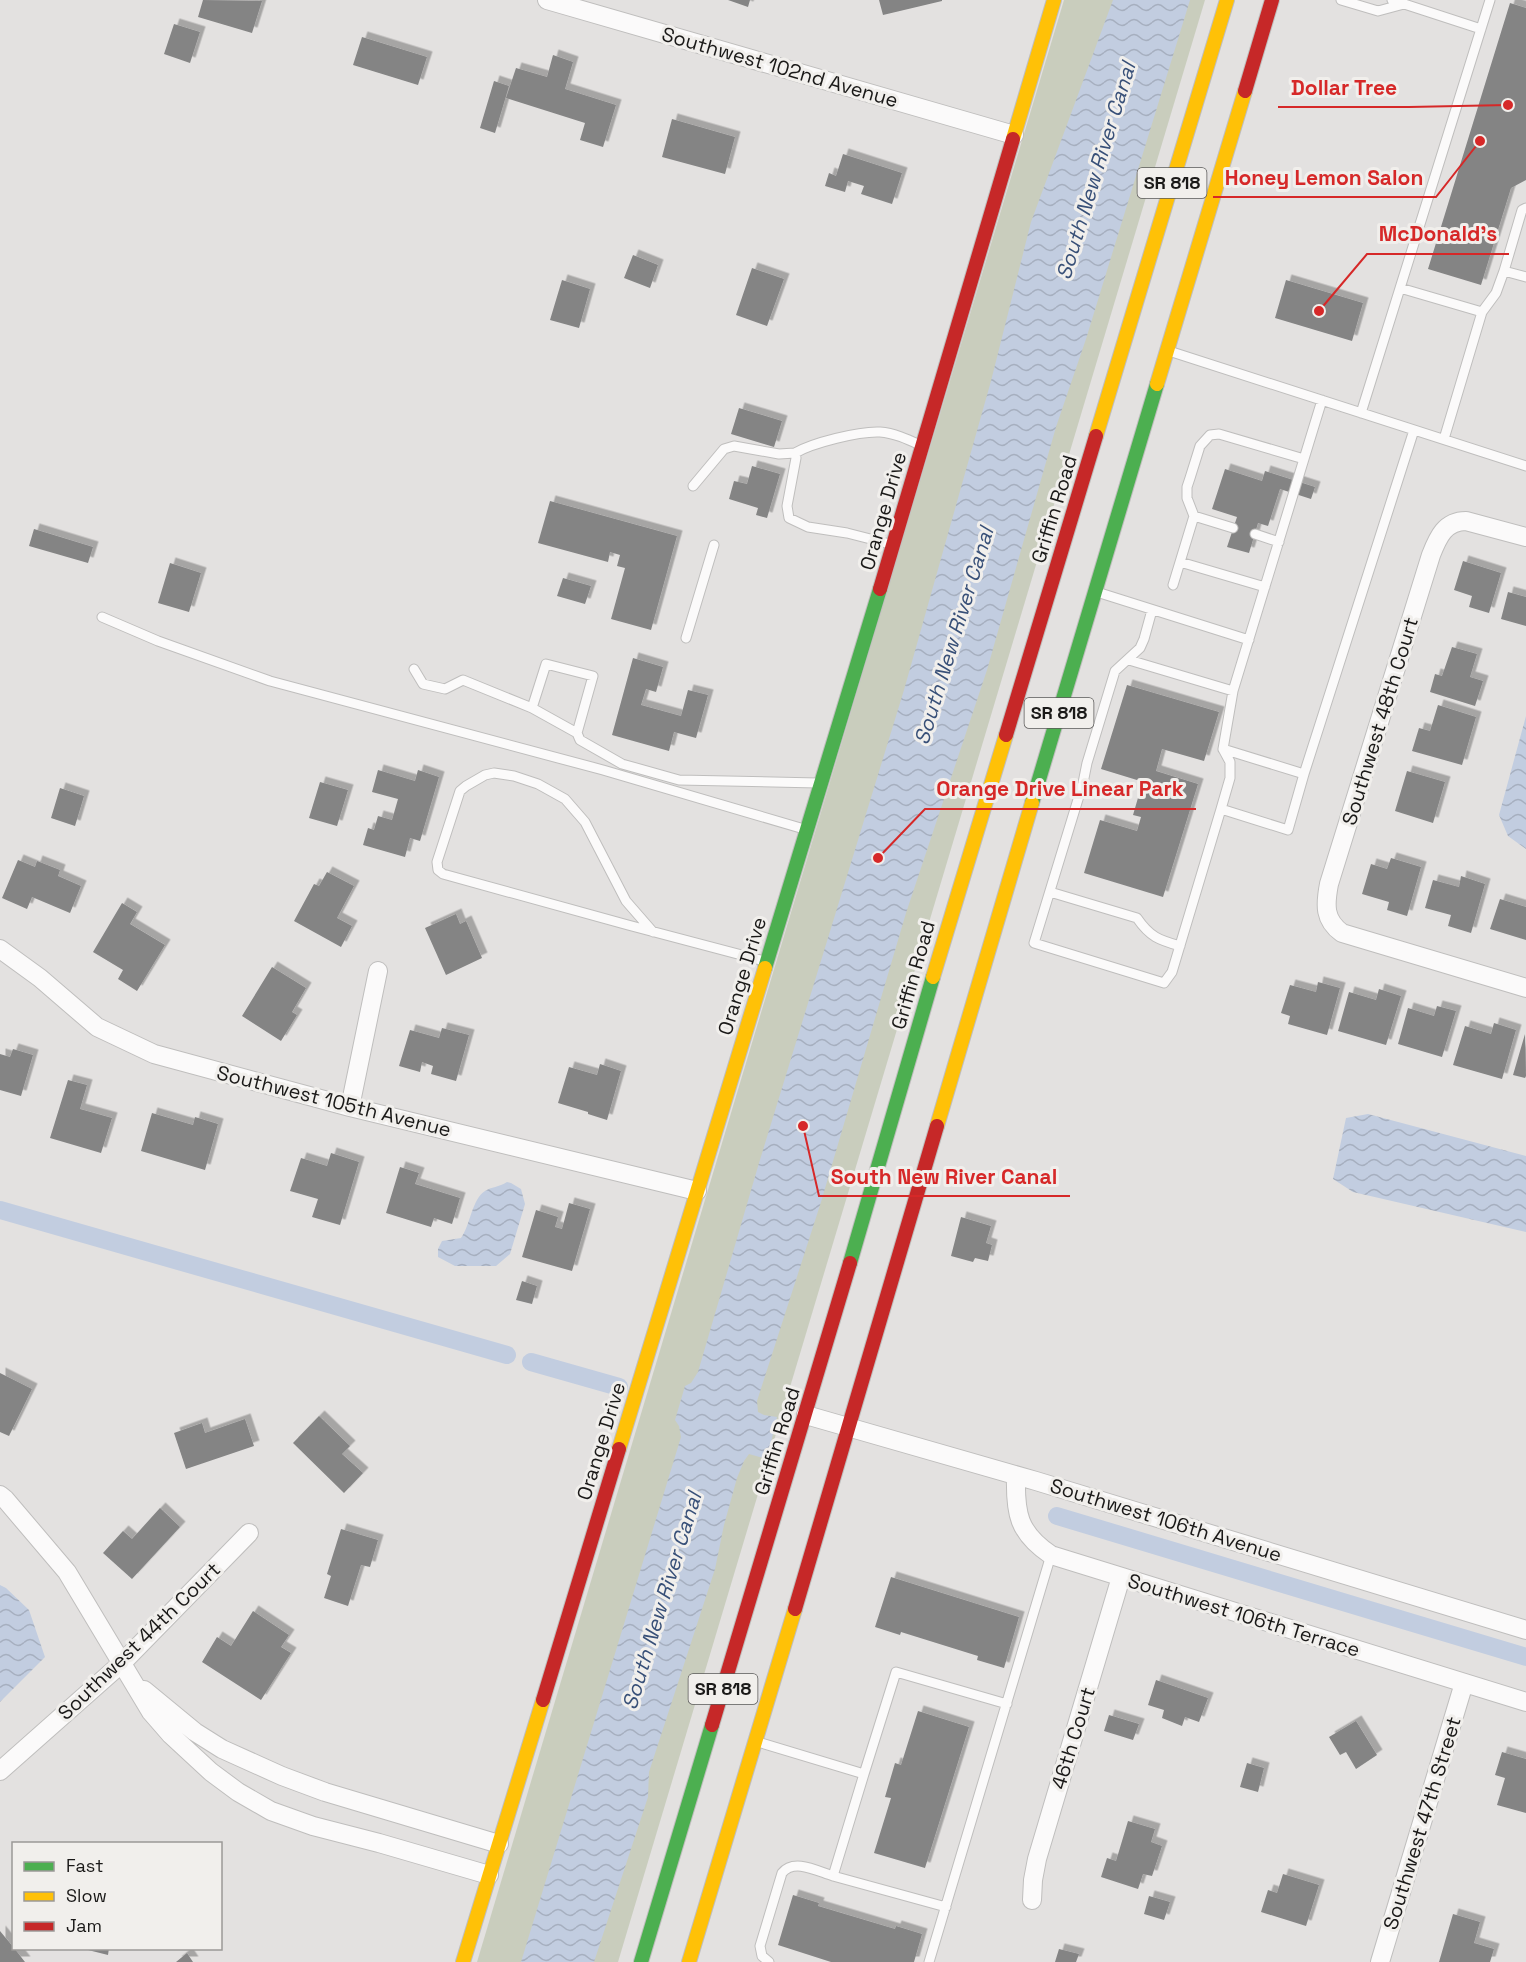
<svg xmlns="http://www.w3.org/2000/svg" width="1526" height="1962" font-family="'Space Grotesk',sans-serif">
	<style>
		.green { fill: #c9cdbd }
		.water { fill: url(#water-waves) }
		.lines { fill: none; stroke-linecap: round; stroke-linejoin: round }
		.canal { stroke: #c2cde0; stroke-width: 18 }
		.building { fill: #848484; filter: url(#shadow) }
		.lane-casing { stroke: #bfbebd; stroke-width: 11 }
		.street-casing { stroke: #bfbebd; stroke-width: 20 }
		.fast-casing { stroke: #bfbebd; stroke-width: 16 }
		.slow-casing { stroke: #bfbebd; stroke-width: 16 }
		.jam-casing { stroke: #bfbebd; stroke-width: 16 }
		.lane { stroke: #fbfafa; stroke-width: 9 }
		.street { stroke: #fbfafa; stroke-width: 18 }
		.fast { stroke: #4caf50; stroke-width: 14 }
		.slow { stroke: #ffc107; stroke-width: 14 }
		.jam { stroke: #c62828; stroke-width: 14 }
		.labels { text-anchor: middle; stroke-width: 6; stroke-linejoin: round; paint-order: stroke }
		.shield { fill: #f1efec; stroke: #5a5958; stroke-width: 1.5 }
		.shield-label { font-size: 18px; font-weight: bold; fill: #1a1918 }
		.street-label { font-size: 20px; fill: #1a1918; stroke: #f1efec }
		.water-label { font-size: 21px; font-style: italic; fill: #385078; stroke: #f1efec }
		.leader { fill: none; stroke: #d62828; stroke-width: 2 }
		.callout-dot { fill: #d62828; stroke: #f1efec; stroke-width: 2 }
		.callout-label { font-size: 21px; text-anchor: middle; font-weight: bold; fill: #d62828; stroke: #f1efec; stroke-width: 6; stroke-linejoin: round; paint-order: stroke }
	</style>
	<defs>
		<pattern id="water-waves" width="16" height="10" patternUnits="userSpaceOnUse" patternTransform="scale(1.5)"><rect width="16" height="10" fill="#c2cde0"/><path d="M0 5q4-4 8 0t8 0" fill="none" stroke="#a6afbf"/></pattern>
		<filter id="shadow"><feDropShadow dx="5.5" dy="-5.5" stdDeviation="0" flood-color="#0004"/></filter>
	</defs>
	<rect width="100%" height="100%" fill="#e3e1e0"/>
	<path class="green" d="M1064,0h141l-587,1962h-141z"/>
	<path class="water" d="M1113,0h77l-104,339 -30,88 -69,243 -81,243 -85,289 -64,199 1,11 6,3 13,2 -10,42 -18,-5 -5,7 -7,17 -13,47 -9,44 -66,203 -1,25 -54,165h-73l160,-525 -2,-11 -4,-6 10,-34 6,-3 7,-11 61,-209 145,-473 87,-309 40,-159z
		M1526,716v133l-18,-13 -9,-21z
		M1368,1114l158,42v76l-173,-40 -20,-13 13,-61z
		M507,1182l4,1 10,6 4,15 -15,50 -14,12h-41l-17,-9v-8l4,-8 19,-3c9,-12 11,-39 24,-47 6,-4 14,-4 22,-9z
		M0,1585l6,3 23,22 16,47 -45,45z"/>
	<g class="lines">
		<path class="canal" d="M0,1210l507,145
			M531,1362l88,25
			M1057,1516l469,141"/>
	</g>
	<path class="building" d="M203,0l59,1 -10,32 -54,-16z
		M728,0h22l-2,7z
		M879,0h63v1l-59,14z
		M1510,3l16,5v172l-15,8 -30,97 -53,-16z
		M174,24l26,8 -10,31 -26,-9z
		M362,37l65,20 -9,28 -65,-20z
		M553,55l20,7 -8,27 51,16 -13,42 -23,-7 5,-17 -79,-25 10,-30 31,9z
		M494,81l15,5 -14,47 -15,-5z
		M672,119l63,18 -10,37 -63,-17z
		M843,154l59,19 -10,31 -31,-10 3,-8 -16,-5 -3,11 -20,-6 4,-13 7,3z
		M633,255l25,10 -8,23 -26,-10z
		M752,268l32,11 -17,47 -31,-11z
		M562,280l28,9 -11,39 -29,-8z
		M1286,280l77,23 -11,38 -77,-23z
		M739,408l43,13 -8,26 -43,-13z
		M752,466l28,8 -13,44 -11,-3 2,-7 -29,-9 5,-18 13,3z
		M1225,469l37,12 3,-10 50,16 -4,12 -31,-10 -12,37 -10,-3 -9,30 -22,-6 10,-30 -25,-8z
		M550,501l127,35 -26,94 -40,-11 14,-51 -8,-2 3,-11 -10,-3 -2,10 -70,-19z
		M34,529l59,18 -5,16 -59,-17z
		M1463,561l38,12 -12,40 -20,-6 3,-11 -18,-6z
		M170,563l31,10 -12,39 -31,-9z
		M563,578l28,8 -6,18 -28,-8z
		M1508,592l18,5v29l-25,-7z
		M1452,647l25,7 -7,23 13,4 -8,25 -45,-14 5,-18 7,2z
		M633,658l30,9 -7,25 -10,-3 -5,16 40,11 7,-26 20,5 -12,43 -22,-6 -5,19 -57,-16z
		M1127,685l92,27 -15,49 -42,-12 -6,22 42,13 -35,113 -79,-24 16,-53 37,11 4,-14 -8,-2 7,-24 7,3 3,-10 -49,-15z
		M1438,705l38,12 -14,48 -50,-14 7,-23 11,3z
		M378,770l37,11 3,-11 21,7 -19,64 -10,-3 -5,19 -42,-12 5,-17 6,2 4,-14 14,4 6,-21 -26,-7z
		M1407,771l38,11 -12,41 -38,-12z
		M320,782l28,8 -11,36 -28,-8z
		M60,788l24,8 -9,30 -24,-8z
		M1391,858l30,9 -14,49 -20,-6 2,-8 -27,-8 9,-30 16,5z
		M18,860l17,7 2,-6 23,9 -2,6 23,10 -11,27 -38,-16 -5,12 -25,-11z
		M327,872l27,14 -17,32 15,8 -11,21 -47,-26 20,-37 5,2z
		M1461,876l24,8 -14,49 -23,-7 3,-11 -26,-7 8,-28 26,7z
		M1500,899l26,8v33l-36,-11z
		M122,903l15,9 -7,12 35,21 -28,46 -19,-12 5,-9 -30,-18z
		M456,914l4,10 6,-3 16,37 -36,17 -21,-47z
		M272,967l34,21 -14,24 5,3 -16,26 -39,-25z
		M1318,982l22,6 -13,47 -39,-11 2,-8 -9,-3 9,-28 26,7z
		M1379,989l22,7 -15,49 -48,-14 11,-39 27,8z
		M1437,1006l19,5 -14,46 -44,-13 10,-36 26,8z
		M1494,1023l22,7 -14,49 -49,-14 12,-39 26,8z
		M442,1028l27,7 -13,46 -25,-7 2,-8 -11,-4 -2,10 -21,-6 11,-36 29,8z
		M1525,1034l1,42 -1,2 -12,-3z
		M13,1049l20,6 -12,41 -21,-6v-36l10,3z
		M600,1064l21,7 -14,49 -19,-6v-2l-30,-9 11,-36 28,8z
		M68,1080l19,5 -7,24 32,9 -11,35 -51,-15z
		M152,1113l41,12 2,-8 23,7 -13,46 -64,-19z
		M331,1153l28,9 -19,63 -28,-8 6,-18 -28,-8 11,-33 26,8z
		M400,1167l19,6 -4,11 45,14 -8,26 -18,-6 -3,9 -45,-14z
		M569,1203l21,6 -18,62 -50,-14 14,-47 22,7 -3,10 7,2z
		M961,1217l30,9 -5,17 6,2 -4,16 -13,-3 -2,4 -22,-6z
		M522,1281l15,5 -5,18 -16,-4z
		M0,1373l32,16 -23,47 -9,-4z
		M319,1416l31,30 -8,8 21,19 -19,20 -51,-50z
		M245,1419l9,27 -68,23 -12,-36 28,-10 3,10z
		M160,1508l20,19 -48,52 -29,-26 20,-22 9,8z
		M341,1529l37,11 -8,27 -9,-2 -13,41 -24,-8 7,-22 -4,-2z
		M891,1577l128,40 -15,51 -27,-8 1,-4 -77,-24 -1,3 -25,-8z
		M253,1611l36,24 -8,12 10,6 -30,47 -59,-38 15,-25 14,9z
		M1156,1680l52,18 -9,24 -14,-5 -3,9 -20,-8 2,-8 -16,-5z
		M918,1711l51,16 -44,141 -51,-15 17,-55 -6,-1 10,-34 6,2z
		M1109,1715l30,9 -6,16 -29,-9z
		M1356,1721l21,34 -21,14 -10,-17 -6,3 -11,-18z
		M1502,1752l24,7v54l-29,-8 8,-27 -10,-3z
		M1247,1763l17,5 -6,24 -18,-5z
		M1128,1821l27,8 -4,13 11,4 -10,30 -9,-2 -5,15 -37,-12 6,-19 9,3z
		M1283,1874l36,11 -13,41 -45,-14 7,-22 9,3z
		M793,1895l26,8 -1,3 77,23 1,-3 26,8 -8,28h-83l-53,-17z
		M1149,1896l21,6 -6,18 -20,-6z
		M1453,1914l27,8 -6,21 20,6 -4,13h-51z
		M0,1931l14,17 11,14h-25z
		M80,1948h29l-1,7z
		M1059,1949l20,5 -3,8h-21z
		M187,1953l6,9h-17z"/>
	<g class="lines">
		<defs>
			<path id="lane" d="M1341,0l37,11 26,-7
				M1392,0l89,29
				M1504,271l18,-61 4,-2
				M1400,288l82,24 -38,127
				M1482,312l14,-19 8,-22 22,6
				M1172,352l354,114
				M1322,400l-89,291 -10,58 81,25 110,-344
				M1361,413l129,-413
				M795,453c17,-10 64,-22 85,-21 14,1 27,7 40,13
				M693,486l31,-37 10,-3 45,8 16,-1 1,5 -9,48 2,12 19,9 39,6 43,11
				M1194,516l39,12
				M1255,534l24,8
				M1173,585l7,-23
				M1265,587l-85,-25 14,-46 -7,-18v-11l3,-9 10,-32 10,-11 9,-1 85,25
				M1100,593l149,47
				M1152,610l-8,29 -4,9 -25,23 -28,92 -4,20 -49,160 130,40 8,-11 49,-163
				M102,617l56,24 112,40 333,89 201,59
				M686,638l28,-93
				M1129,660l104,31
				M414,669l9,15 22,5 18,-9 69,28
				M577,733l-45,-25 14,-44 47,12 -16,57 3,7 42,24 57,16 139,3
				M1223,749l7,13v16l-9,31 67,21 16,-56
				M1050,892l87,26c13,19 22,22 43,28
				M653,932l-27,-31 -41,-79 -20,-23 -27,-15 -24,-8 -20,-3 -9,2 -19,11 -6,5 -23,71 1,8 5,4 185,51 136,36
				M758,1742l106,32 -31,102c-16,-5 -39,-18 -51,-3l-22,73 2,10 7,6
				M864,1774l32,-102 111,32
				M833,1876l113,31
				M929,1962l122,-407"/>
			<path id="street" d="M547,0l467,135
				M1526,537l-60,-16c-21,0 -28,16 -35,34l-102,329c-4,21 -5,36 13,49l184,55
				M0,949l40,29 57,49 57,27 196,53 347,84
				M350,1107l28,-136
				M806,1415l230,66 490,149
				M1016,1476c-1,37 2,57 35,79l475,147
				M0,1495l5,4 62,73 84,140 20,23 40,37 27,20 33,19 42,15 66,17 110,32
				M144,1690l51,42 27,17 60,27 43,16 174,52
				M0,1771l122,-108 127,-130
				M1032,1900l1,-20 4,-21 84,-282
				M1380,1962l84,-279"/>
			<path id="fast" d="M1032,803l125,-419
				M765,968l115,-379
				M850,1263l83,-286
				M641,1962l71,-237"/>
			<path id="slow" d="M1013,139l41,-139
				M1157,384l88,-293
				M1096,436l131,-436
				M933,977l73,-242
				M937,1126l95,-323
				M619,1449l146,-481
				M463,1962l80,-262
				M689,1962l106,-353"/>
			<path id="jam" d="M1245,91l27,-91
				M880,589l133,-450
				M1006,735l90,-299
				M795,1609l142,-483
				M543,1700l76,-251
				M712,1725l138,-462"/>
		</defs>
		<use href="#lane" class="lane-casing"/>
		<use href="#street" class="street-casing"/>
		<use href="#fast" class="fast-casing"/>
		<use href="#slow" class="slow-casing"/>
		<use href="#jam" class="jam-casing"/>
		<use href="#lane" class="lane"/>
		<use href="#street" class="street"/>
		<use href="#fast" class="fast"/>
		<use href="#slow" class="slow"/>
		<use href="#jam" class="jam"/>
	</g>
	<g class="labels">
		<g class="shield">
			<rect x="1137.5" y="168" width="69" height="30" rx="4.5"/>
			<rect x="1024.5" y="698" width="69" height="30" rx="4.5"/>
			<rect x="688.5" y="1674" width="69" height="30" rx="4.5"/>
		</g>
		<g class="shield-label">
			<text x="1172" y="189">SR 818</text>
			<text x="1059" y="719">SR 818</text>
			<text x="723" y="1695">SR 818</text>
		</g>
		<g class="street-label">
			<text transform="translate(780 67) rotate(16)" y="7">Southwest 102nd Avenue</text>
			<text transform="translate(1054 509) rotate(-73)" y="7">Griffin Road</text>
			<text transform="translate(883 511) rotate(-74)" y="7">Orange Drive</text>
			<text transform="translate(1380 721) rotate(-73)" y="7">Southwest 48th Court</text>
			<text transform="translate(913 975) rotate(-74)" y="7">Griffin Road</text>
			<text transform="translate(742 976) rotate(-73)" y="7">Orange Drive</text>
			<text transform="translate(334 1101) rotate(14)" y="7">Southwest 105th Avenue</text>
			<text transform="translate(601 1441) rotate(-73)" y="7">Orange Drive</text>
			<text transform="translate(777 1441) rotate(-73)" y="7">Griffin Road</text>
			<text transform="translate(1166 1520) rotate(17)" y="7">Southwest 106th Avenue</text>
			<text transform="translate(1244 1615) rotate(17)" y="7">Southwest 106th Terrace</text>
			<text transform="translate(139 1641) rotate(-44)" y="7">Southwest 44th Court</text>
			<text transform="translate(1073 1738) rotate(-73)" y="7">46th Court</text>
			<text transform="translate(1422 1823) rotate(-73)" y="7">Southwest 47th Street</text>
		</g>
		<g class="water-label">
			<text transform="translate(1096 171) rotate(-73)" y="7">South New River Canal</text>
			<text transform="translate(954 636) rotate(-73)" y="7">South New River Canal</text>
			<text transform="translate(662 1601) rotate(-73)" y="7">South New River Canal</text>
		</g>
	</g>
	<path class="leader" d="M1508 105L1409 107H1278M1480 141L1436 197H1213M1319 311L1367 254H1509M878 858L925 809H1196M803 1126L819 1196H1070"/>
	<g class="callout-dot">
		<circle cx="1508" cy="105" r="6"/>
		<circle cx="1480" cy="141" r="6"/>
		<circle cx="1319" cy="311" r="6"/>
		<circle cx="878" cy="858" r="6"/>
		<circle cx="803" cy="1126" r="6"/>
	</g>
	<g class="callout-label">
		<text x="1344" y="95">Dollar Tree</text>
		<text x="1324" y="185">Honey Lemon Salon</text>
		<text x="1438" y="241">McDonald's</text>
		<text x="1060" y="796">Orange Drive Linear Park</text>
		<text x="944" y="1184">South New River Canal</text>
	</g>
	<rect x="12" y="1842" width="210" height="108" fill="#f1efec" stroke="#9b9997" stroke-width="1.5"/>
	<rect x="24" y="1862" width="30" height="9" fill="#4caf50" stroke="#9b9997" stroke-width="1.5"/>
	<text x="66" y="1872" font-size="18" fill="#1a1918">Fast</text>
	<rect x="24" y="1892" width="30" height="9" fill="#ffc107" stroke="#9b9997" stroke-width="1.5"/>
	<text x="66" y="1902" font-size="18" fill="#1a1918">Slow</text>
	<rect x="24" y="1922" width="30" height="9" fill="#c62828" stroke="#9b9997" stroke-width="1.5"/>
	<text x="66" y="1932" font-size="18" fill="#1a1918">Jam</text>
</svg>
